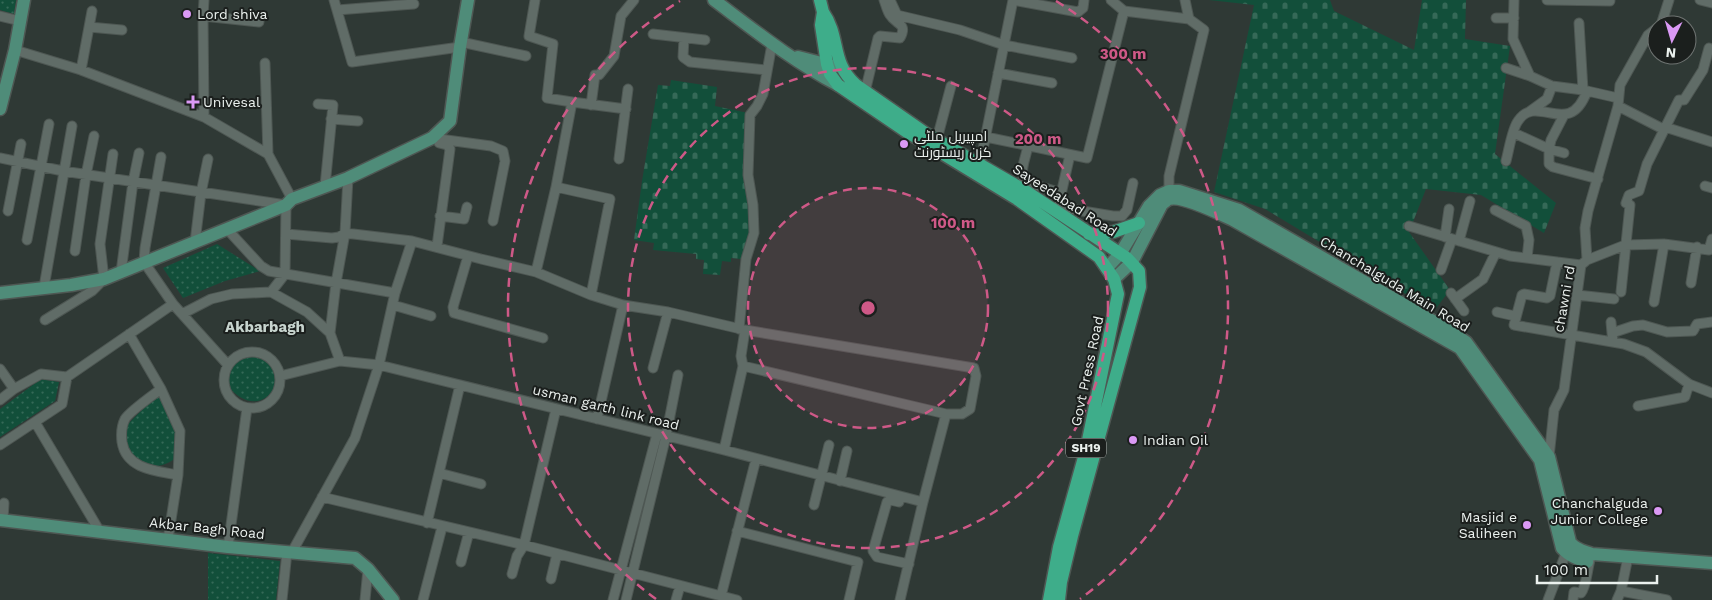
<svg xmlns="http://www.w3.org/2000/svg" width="1712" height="600" font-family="'Work Sans',Cairo,sans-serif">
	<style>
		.grass { fill: url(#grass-dots) }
		.cemetery { fill: url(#cemetery-stones) }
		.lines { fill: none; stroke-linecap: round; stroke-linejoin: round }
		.street-casing { stroke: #4e5753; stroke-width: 11 }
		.secondary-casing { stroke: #4e5753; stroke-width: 15 }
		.primary-casing { stroke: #4e5753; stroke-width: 15 }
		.street { stroke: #606c67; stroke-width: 9 }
		.secondary { stroke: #4f8c79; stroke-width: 12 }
		.primary { stroke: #3ead8a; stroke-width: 12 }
		.ring { fill: none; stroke: #ce5987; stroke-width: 2.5; stroke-dasharray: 9 6 }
		.poi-dot { fill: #db99f5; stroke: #1b1f1d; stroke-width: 2 }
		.labels { text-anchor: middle; stroke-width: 4; stroke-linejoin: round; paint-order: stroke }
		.shield { fill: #1b1f1d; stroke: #adb2af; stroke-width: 1 }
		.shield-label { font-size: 12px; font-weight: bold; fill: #ebf1ee }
		.poi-label { font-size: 14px; fill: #ebf1ee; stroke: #1b1f1d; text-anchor: start }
		.street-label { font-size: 14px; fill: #ebf1ee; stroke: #1b1f1d }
		.neighbourhood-label { font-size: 15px; font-weight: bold; fill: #c7d4ce; stroke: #1b1f1d }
		.centre { fill: #ce5987; stroke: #1b1f1d; stroke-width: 2.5 }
		.ring-label { font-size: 15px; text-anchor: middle; font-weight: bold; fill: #ce5987; stroke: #1b1f1d; stroke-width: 4; stroke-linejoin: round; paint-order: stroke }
	</style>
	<defs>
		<pattern id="grass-dots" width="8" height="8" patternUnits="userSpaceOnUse" patternTransform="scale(1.25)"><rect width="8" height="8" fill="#124f3a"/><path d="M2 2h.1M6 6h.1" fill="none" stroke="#356957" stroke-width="1.8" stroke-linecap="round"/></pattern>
		<pattern id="cemetery-stones" width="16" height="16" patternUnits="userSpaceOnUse" patternTransform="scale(1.25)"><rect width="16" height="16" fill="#124f3a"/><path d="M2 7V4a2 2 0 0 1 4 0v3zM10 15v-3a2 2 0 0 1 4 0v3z" fill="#356957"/></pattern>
	</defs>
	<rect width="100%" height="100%" fill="#2f3935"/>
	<path class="grass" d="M0,0h16l-2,14 -14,-4z
		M217,244l43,27 -35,10 -42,17 -20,-30z
		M247,356c4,0 11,0 15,2 35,16 -1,70 -35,27l4,-20z
		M41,379l18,3 -4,19 -55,36v-28z
		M160,392l18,40 -2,26c-13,10 -34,14 -45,-2 -5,-7 -6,-18 -9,-26z
		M208,553l72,8 -4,39h-68z"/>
	<path class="cemetery" d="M1209,0h121l4,11 80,39 8,-50h44l-1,39 45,7 -15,108 61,49 -12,30 -63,-38 -55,-6 -17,43 41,58 -16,21 -169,-102 -51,-17 40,-187z
		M671,80l46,7 -2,19 33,7 4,116 -11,30 -10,-1v4l-9,-1 -2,14 -17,-1 1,-14 -8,-1v-5l-43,-4 1,-7 -20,-3 8,-59 16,-96 12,1z"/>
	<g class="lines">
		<defs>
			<path id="street" d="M204,0l-1,16 1,101
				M334,0l18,62 108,-15
				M535,0l-6,36 24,8 -6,54 25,4 -16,85 -20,85
				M890,0l7,15 63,15 44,15 68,13
				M1013,0l65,12 5,-4 1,-8
				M1514,0l-1,39 17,37
				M1547,0l63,1
				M1700,0l12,3
				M337,10l77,-6
				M1124,11l65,8
				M0,16l20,5
				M203,16l56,6
				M1496,18h18
				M1579,23l4,67
				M1661,25l8,-25
				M89,27l33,3
				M653,34l52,6
				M684,38l-1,19 7,5 76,8
				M461,42l65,14
				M15,50l66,20 123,47 64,37 24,45
				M265,63l3,91
				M1506,68l24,8 22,10 31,4 35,8
				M81,70l11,-59
				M998,73l54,10
				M865,92l13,-54 2,-2 20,2c8,-15 -4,-13 -10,-23 -3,-4 -4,-10 -6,-15
				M572,102l54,7
				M318,104l15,1 -8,81
				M591,105l4,-30h4l15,-19 7,-40 13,-16
				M1618,106l45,23
				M1529,112l18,-13 5,-13
				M331,119l27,2
				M1665,127l47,15
				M1514,133l35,16v15l4,3 45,12
				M986,137l101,21 37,-147 -13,-11
				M432,138l59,8 12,5 2,10 -12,60
				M937,139l14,-53
				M1027,150c-2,10 -9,25 -1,32l35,11
				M1564,153l-15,-4 2,-9 13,-25
				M161,157l-16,91 -1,14 29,42 55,61
				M0,158l63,13 223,34 -1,69 -14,18
				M619,159l9,-70
				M1506,161c3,-11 6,-32 12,-40 19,-29 51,19 69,-30
				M980,164l33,-164
				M1705,186l7,2
				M556,187l54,12 -19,96
				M1169,197v-21l35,-146 -15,-11 -4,-19
				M1058,207l55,9h9l5,-6 6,-27
				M1495,210l31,16 3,14 -2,18
				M8,211l13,-67
				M1057,212l12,-53
				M440,216l24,3 3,-12
				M1409,226l101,30 71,9
				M227,229l34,37 8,5 126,22
				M286,234l46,4 7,-1 6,-4 67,8 69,18 55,13 55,23 32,10 45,7 77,18 229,38 2,8 -6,33 -8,5h-16
				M1445,237l4,-28
				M27,240l22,-116
				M1459,241l11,-40
				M195,242l6,-49 7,-34
				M437,246l13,-97 -3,-4 -8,-2
				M75,251l11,-76 8,-39
				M468,256l-15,51 1,6 89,25
				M1587,260l-2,-32 3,-17 30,-105 2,-21 28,-50 9,-7
				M1557,262l-7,34 -3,2 -23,-4 -2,1 -8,30 110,19 22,8 43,32 23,9
				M1441,270l11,-31
				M121,272l12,-90 6,-29
				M1691,283l6,-36
				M44,287l28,-161
				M1621,292l9,-87 -4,-2 3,-8 10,-4 8,-27 32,-64h5l19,-30 6,-22
				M1451,293l13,18
				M1577,295l37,4
				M1455,299l28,-20 13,-27
				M1654,302l10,-58
				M393,305l38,11
				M1497,312l18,4
				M182,314l29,-15 21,-5 39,-2 36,20 23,21
				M45,320l47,-29 12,-12 -4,-35 13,-90
				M1611,322l1,11
				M739,329l7,-70 8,-26 -1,-28 -5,-30 2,-60 7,-9 6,-12 9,-50
				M129,334l32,55 19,42 -2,44 -10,64
				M1613,341l-1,-8 21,-7 10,-1 24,7 26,-1 4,-7 15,-2
				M224 380a28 28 0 1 1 56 0a28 28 0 1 1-56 0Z
				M340,361l-10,-28 6,-50 9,-50 3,-55
				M743,366l203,48 -23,88 -23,98
				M653,368l15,-56
				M0,369l14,20
				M280,376l60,-15 39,4 345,85 199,52
				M161,389c-8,6 -32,23 -36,30 -4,8 -4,15 -3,23 4,27 34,29 56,33
				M0,400l14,-11 27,-15 26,3 106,-73
				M1638,406l47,-9 4,-13
				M597,419l26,-114
				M35,422l64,108
				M0,445l62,-41 5,-27
				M724,450l19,-84 -2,-10 4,-26
				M1547,457h2l5,-47 10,-20 17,-125 6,-5 38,-15 39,-1 45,6 3,-11
				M439,473l42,11
				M840,481l7,-30
				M322,497l202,48 213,55
				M899,502l-9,-2 -3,2 -14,49 4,6 32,7
				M814,505l15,-60
				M3,520l1,-17
				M427,523l33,-138
				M737,531l121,31 -9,38
				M228,547l19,-139
				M292,552l63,-114 24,-73 16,-72 17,-52
				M461,562l8,-30
				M512,574l5,-18 7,-11 32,-136
				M551,579l6,-25
				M1621,591l46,9
				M721,596l35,-137
				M282,600l5,-48
				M365,600l3,-31
				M423,600l19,-73
				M613,600l44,-166
				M626,600l40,-164 12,-61
				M676,600l4,-14
				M1548,600l18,-47 3,-3
				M1573,600l1,-8 7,1c6,-7 6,-26 10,-36
				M1617,600l4,-9 7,-34"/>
			<path id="secondary" d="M714,0c40,30 80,62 124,85
				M798,57l35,9h7
				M0,109l15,-59 9,-50
				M1107,268l13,-14 29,-48 11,-11 9,-4h10l60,19 206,118 21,14 83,115 21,85c5,8 14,9 22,12l120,9
				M1114,279l18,-17 30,-58c3,-2 5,-4 7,-5 13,-4 51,15 64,21l227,128 80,112 22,88c7,8 16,11 25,14
				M0,293l71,-8 33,-6 182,-74 6,-6 56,-21 84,-40 18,-17 10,-74 8,-47
				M0,520l228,27 127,11 13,11 25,31"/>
			<path id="primary" d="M820,0l3,12 -2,13 6,39 3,10 8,11 69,47 110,67 82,58 15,22 4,15 -32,156 -27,97 -10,53
				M823,12c18,26 7,50 33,73l69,48 99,57 103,68 12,13 1,16 -68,249 -11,46 -2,18
				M1089,234l24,-2 26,-9"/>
		</defs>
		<use href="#street" class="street-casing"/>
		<use href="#secondary" class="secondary-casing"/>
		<use href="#primary" class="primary-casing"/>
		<use href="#street" class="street"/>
		<use href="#secondary" class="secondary"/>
		<use href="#primary" class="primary"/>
	</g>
	<circle cx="868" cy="308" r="120" fill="#ce5987" fill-opacity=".12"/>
	<g class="ring">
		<circle cx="868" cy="308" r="120"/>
		<circle cx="868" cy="308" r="240"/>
		<path d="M656 599A360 360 0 0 1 680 1M1056 1A360 360 0 0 1 1080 599"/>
	</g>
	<g class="poi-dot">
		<circle cx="187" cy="14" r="5"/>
		<path d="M190.5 94.5h5v5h5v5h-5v5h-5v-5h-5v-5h5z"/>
		<circle cx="904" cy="144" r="5"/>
		<circle cx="1133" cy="440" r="5"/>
		<circle cx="1658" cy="511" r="5"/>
		<circle cx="1527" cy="525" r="5"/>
	</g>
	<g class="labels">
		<rect class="shield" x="1066" y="438.5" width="40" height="19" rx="4"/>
		<g class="shield-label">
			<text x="1086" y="452">SH19</text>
		</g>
		<g class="poi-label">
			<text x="197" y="19">Lord shiva</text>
			<text x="203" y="107">Univesal</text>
			<text x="914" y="141">امپیریل ملٹی<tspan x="914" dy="16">کزن ریسٹورنٹ</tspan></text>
			<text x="1143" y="445">Indian Oil</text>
			<text x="1648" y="508" text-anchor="end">Chanchalguda<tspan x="1648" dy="16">Junior College</tspan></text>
			<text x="1517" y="522" text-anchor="end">Masjid e<tspan x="1517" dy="16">Saliheen</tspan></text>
		</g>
		<g class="street-label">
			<text transform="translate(1065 200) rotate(33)" y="5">Sayeedabad Road</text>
			<text transform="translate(1395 284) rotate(31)" y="5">Chanchalguda Main Road</text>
			<text transform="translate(1564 299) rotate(-80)" y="5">chawni rd</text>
			<text transform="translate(1087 371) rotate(-78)" y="5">Govt Press Road</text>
			<text transform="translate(606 407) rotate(14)" y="5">usman garth link road</text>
			<text transform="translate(207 528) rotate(6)" y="5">Akbar Bagh Road</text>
		</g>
		<g class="neighbourhood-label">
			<text x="265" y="332">Akbarbagh</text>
		</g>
	</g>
	<circle cx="868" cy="308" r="8" class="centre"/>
	<g class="ring-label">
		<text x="1123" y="59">300 m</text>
		<text x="1038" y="144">200 m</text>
		<text x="953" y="228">100 m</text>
	</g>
	<g transform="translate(1672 40) rotate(185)"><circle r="24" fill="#1b1f1d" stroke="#6e7371"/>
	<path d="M0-4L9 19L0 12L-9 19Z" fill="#db99f5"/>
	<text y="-8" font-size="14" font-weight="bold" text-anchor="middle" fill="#ebf1ee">N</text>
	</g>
	<path d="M1537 575v8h120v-8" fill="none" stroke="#ebf1ee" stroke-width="2.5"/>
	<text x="1544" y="575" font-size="15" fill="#ebf1ee" stroke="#1b1f1d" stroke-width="4" paint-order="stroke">100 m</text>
</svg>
